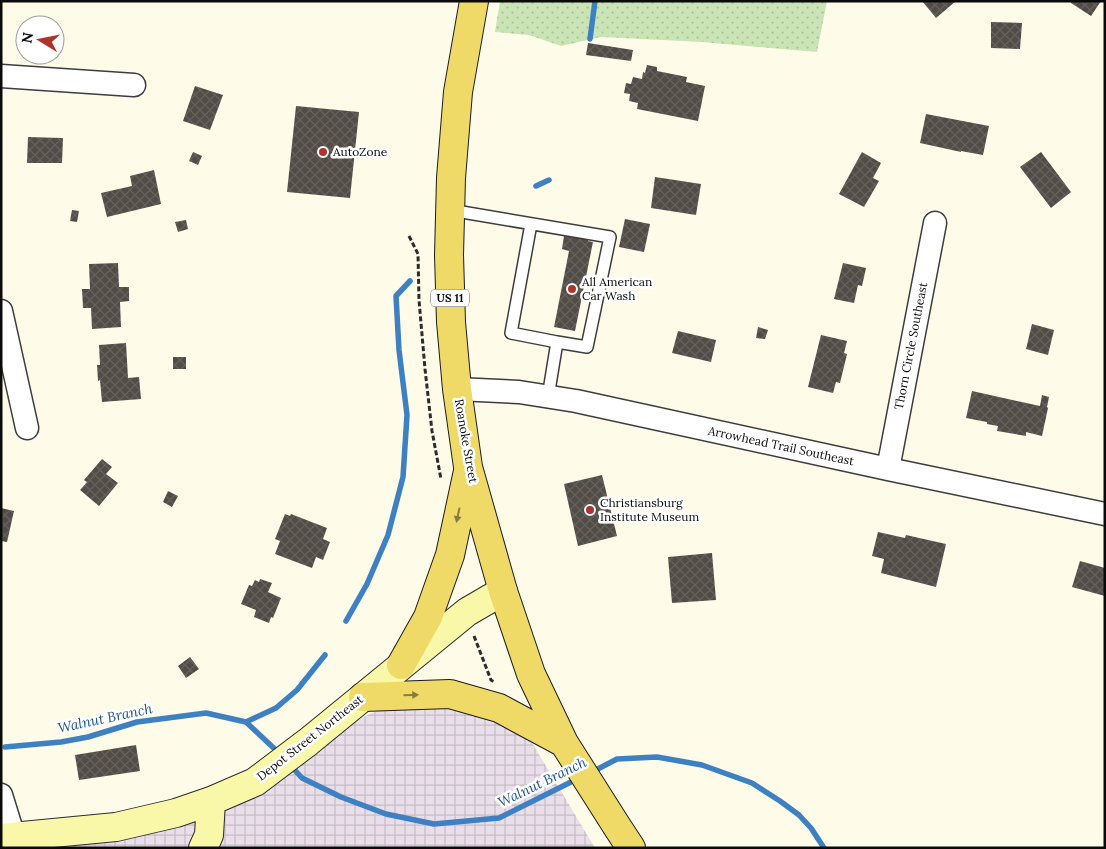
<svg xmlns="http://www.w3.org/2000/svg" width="1106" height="849" font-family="Lora,serif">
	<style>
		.industrial { fill: url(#industrial-grid) }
		.grass { fill: url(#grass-dots) }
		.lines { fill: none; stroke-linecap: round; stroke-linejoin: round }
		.stream { stroke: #3d81c3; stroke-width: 5.5 }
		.building { fill: url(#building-cross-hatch) }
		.lane-casing { stroke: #3d3d3d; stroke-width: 14 }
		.street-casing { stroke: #3d3d3d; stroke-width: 25 }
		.secondary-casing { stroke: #2c2c2c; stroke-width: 30 }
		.primary-casing { stroke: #1b1b1b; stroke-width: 30 }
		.path { stroke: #2c2c2c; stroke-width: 3; stroke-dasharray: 5 2.5; stroke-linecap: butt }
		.lane { stroke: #fff; stroke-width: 11 }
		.street { stroke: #fff; stroke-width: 22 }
		.secondary { stroke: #f9f8a8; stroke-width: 28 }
		.primary { stroke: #efda67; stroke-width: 28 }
		.oneway { fill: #887c3d }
		.poi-dot { fill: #af332d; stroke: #fff; stroke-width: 2 }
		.labels { text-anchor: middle; stroke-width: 5; stroke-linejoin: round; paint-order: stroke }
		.shield { fill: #fff; stroke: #545454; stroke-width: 1 }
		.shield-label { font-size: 11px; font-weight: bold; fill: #0a0a0a }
		.poi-label { font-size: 12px; fill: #0a0a0a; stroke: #fff; text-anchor: start }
		.street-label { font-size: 12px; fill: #0a0a0a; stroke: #fff }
		.water-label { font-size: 14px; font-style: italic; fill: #1e5492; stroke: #fff }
	</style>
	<defs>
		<pattern id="industrial-grid" width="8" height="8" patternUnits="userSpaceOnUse" patternTransform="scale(1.25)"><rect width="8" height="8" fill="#e9dee9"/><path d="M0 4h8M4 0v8" fill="none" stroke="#c6bdc6"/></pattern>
		<pattern id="grass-dots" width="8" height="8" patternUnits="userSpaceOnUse" patternTransform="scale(1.25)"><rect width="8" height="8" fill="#cae4b6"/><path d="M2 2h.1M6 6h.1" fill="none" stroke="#acc29b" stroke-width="1.8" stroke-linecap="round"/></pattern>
		<pattern id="building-cross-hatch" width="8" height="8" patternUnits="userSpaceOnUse" patternTransform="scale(1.25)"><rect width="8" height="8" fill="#524c47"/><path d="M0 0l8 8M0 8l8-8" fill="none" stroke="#66615d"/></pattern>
	</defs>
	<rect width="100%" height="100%" fill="#fefbe9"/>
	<path class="industrial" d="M454,703l64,27 13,11 64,107h-570l82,-10 230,-106 26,-15 14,-6 14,-4z"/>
	<path class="grass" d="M500,1h327l-10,51 -115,-10 -101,-5 -40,9 -32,-11 -34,-3z"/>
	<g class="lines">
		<path class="stream" d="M590,39l5,-38
			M536,186l13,-6
			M346,621l21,-37 21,-49 15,-58 4,-62 -8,-65 -3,-54 14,-15
			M246,722l30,-14 21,-18 28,-35
			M5,747l56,-5 27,-5 49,-15 69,-9 40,9 34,32
			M290,765l12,13 39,19 45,17 48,10 65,-6 80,-40
			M592,772l25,-13 40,-2 45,8 50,18 28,18 19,14 12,13 13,20"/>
	</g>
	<path class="building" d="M922,1h34l-20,17z
		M1071,1h30l-10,15 -20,-13z
		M991,22l31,1 -2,26 -29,-1z
		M588,43l45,7 -2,11 -45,-6z
		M647,65l10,2v4l30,6 -1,5 19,4 -7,35 -61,-12 1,-6 -9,-2 1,-7 -6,-1 2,-10 5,1 2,-7 9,2 1,-7 2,1z
		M195,86l28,9 -13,35 -27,-9z
		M296,106l63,6 -9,86 -63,-6z
		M926,114l63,12 -6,29 -22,-4v1l-41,-9z
		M28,137l35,1 -1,25h-35z
		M193,152l9,4 -4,9 -9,-4z
		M862,152l19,11 -8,15 6,3 -15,26 -25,-13z
		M1041,152l30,40 -20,16 -31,-41z
		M154,170l7,34 -54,13 -6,-24 31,-7 -2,-10z
		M655,177l46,7 -5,31 -45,-7z
		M72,210l7,1 -2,11 -7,-1z
		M625,219l25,5 -6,28 -25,-5z
		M186,220l2,9 -10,3 -3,-10z
		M578,233l11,2 -1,6 5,1 -18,89 -21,-4 15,-76 -7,-2 2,-13 12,2z
		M118,263l1,24h10v14l-9,1 1,25 -29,2 -1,-21h-8l-1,-19h8l-1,-25z
		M843,263l23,5 -4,18 -4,-1 -4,18 -20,-4z
		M1032,324l22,6 -6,25 -22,-6z
		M758,327l10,3 -3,9 -9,-1z
		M678,331l38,9 -5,22 -39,-9z
		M821,335l26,6 -3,12 3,1 -7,29 -4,-1 -3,11 -25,-6z
		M126,343l2,35 11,-1 2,22 -39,3 -2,-22 -2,1 -1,-16h3l-1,-20z
		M173,357h13v12h-13z
		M972,391l68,15 2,-11 7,2 -2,10 1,1 -6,28 -16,-4v4l-29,-5 1,-5 -11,-2v-2l-21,-4z
		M102,459l10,8 -6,7 12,9 -19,23 -19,-16 7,-8 -3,-2z
		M602,475l15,61 -39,10 -14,-62z
		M168,491l10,5 -6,11 -9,-5z
		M1,508l13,3 -7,31 -6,-1z
		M285,514l5,2 1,-2 36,14 -4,11 7,3 -7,18 -7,-3 -4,11 -37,-14 5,-13 -5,-2z
		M878,532l27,6 1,-3 40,9 -10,43 -55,-14 3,-14 -12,-3z
		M712,553l4,47 -44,3 -4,-46z
		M1080,561l25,7v28l-33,-9z
		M260,579l12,4 -4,9 13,6 -8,20 -2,-1 -2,6 -15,-6 2,-7 -15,-6 8,-19 3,1 3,-6 4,2z
		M190,657l9,12 -13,9 -8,-12z
		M136,745l4,26 -61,9 -4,-25z"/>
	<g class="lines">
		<defs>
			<path id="lane" d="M450,210l160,27 -23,110 -30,-5 -9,55
				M531,224l-20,109 46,9"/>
			<path id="street" d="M1,76l133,9
				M1,311l26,117
				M457,389l62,3 57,9 312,68 217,45
				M888,469l47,-246
				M1,795l13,42"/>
			<path id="secondary" d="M1,838l115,-11 60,-14 35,-12 44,-19 53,-40 159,-130 36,-21
				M203,848l6,-13 2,-34"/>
			<path id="primary" d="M474,1l-16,91 -7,86 -2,77 2,67 6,67 11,78 35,124 28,83 33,69 52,82 15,23
				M401,665l27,-48 22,-62 18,-84
				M363,697l87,-3 49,14 65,35"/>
		</defs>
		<use href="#lane" class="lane-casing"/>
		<use href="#street" class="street-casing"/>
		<use href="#secondary" class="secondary-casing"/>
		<use href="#primary" class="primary-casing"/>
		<path class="path" d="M409,236l9,18 1,46 6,69 7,62 9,48
			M474,636l17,44 3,2"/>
		<use href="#lane" class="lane"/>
		<use href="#street" class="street"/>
		<use href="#secondary" class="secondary"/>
		<use href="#primary" class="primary"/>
	</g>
	<defs><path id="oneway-solid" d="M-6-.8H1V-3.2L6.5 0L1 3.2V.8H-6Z" transform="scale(1.25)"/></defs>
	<g class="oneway">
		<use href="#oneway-solid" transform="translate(458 515) rotate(102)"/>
		<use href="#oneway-solid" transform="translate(411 695) rotate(-2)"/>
	</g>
	<g class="poi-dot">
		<circle cx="323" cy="152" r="5"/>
		<circle cx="572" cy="289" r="5"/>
		<circle cx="590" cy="510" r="5"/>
	</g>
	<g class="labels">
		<rect class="shield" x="431" y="289.5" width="38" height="17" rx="4"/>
		<g class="shield-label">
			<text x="450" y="302">US 11</text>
		</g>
		<g class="poi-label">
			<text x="333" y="156">AutoZone</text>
			<text x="582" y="286">All American<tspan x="582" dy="14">Car Wash</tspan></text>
			<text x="600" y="507">Christiansburg<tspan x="600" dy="14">Institute Museum</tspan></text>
		</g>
		<g class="street-label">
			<text transform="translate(911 346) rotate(-79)" y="4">Thorn Circle Southeast</text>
			<text transform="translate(466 441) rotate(80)" y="4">Roanoke Street</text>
			<text transform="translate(781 446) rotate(12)" y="4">Arrowhead Trail Southeast</text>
			<text transform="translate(310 738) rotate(-38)" y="4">Depot Street Northeast</text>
		</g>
		<g class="water-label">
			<text transform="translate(105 718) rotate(-12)" y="5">Walnut Branch</text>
			<text transform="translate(542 782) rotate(-26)" y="5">Walnut Branch</text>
		</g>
	</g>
	<rect width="1106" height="849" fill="none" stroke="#0a0a0a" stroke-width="5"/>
	<g transform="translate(40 40) rotate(280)"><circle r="24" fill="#ffffff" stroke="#9d9d9d"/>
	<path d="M0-4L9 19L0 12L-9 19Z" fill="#af332d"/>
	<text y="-8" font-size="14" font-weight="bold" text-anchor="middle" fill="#0a0a0a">N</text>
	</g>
</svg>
